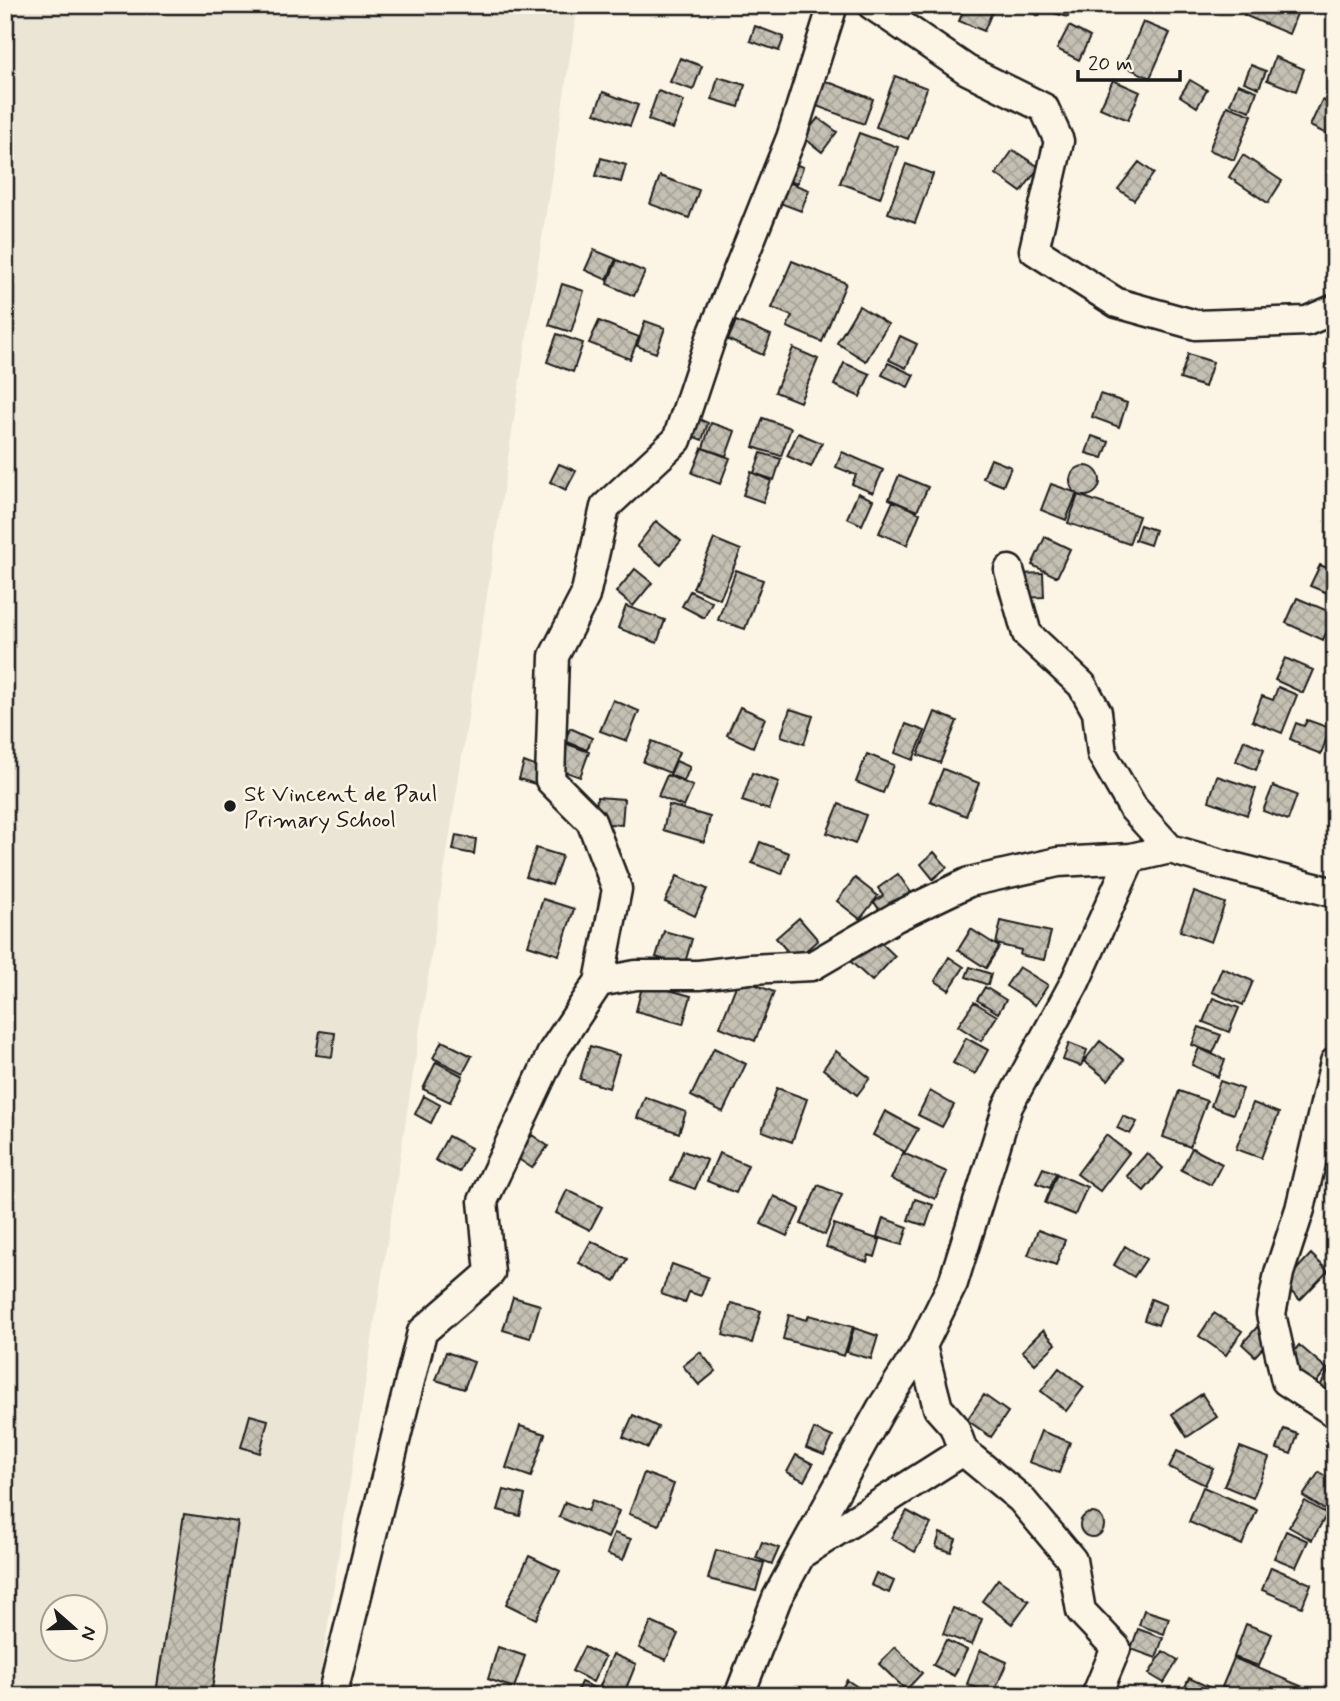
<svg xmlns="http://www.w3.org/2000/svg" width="1340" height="1701" font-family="Mynerve,sans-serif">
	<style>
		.built { fill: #ebe5d6; fill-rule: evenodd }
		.building { fill: url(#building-cross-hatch); stroke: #1c1c1c; stroke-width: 2 }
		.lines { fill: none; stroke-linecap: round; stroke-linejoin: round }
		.street-casing { stroke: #1c1c1c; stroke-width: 33 }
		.street { stroke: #fcf5e5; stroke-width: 28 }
		.poi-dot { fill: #1c1c1c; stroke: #fcf5e5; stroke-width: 2.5 }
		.labels { text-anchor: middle; stroke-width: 5; stroke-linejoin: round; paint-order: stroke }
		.poi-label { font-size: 23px; fill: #1c1c1c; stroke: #fcf5e5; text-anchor: start }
	</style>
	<defs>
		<pattern id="building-cross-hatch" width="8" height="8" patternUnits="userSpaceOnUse" patternTransform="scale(1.75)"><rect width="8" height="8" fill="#c4c0b3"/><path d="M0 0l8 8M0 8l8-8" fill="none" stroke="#a8a499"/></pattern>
	</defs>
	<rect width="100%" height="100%" fill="#fcf5e5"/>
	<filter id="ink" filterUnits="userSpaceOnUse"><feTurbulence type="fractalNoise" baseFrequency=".0143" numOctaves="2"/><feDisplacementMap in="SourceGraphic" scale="14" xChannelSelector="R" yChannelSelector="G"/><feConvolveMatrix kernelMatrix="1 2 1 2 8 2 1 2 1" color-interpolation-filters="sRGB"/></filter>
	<g filter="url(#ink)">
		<path class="built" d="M5,5h573l-261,1691h-312zM52,1606h42v42h-42z"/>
		<path class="building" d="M966,5h29l-11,26 -25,-10z
			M1012,5h32l-5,11z
			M1057,5h14l-3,12 -14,-4z
			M1248,5h50l2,1 -11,28 -45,-19z
			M1143,22l27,11 -20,45 -26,-12z
			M755,26l29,11 -5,14 -29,-10z
			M1069,26l21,11 -11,23 -22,-11z
			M1275,57l29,12 -8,22 -29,-11z
			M680,58l22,8 -9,24 -23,-8z
			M1251,65l15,6 -7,17 -15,-6z
			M895,76l32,12 -19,51 -32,-12z
			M718,77l27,8 -6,22 -27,-8z
			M823,80l50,19 -9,25 -50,-19z
			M1113,80l27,12 -12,28 -28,-12z
			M1190,80l17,10 -10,17 -17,-11z
			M1238,84l19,7 -7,20 -20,-7z
			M658,91l26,10 -11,28 -25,-9z
			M603,92l35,13 -8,21 -35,-13z
			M1322,100l13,6v32l-25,-12z
			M1227,106l25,9 -18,45 -25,-10z
			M818,118l19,14 -15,20 -19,-15z
			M859,133l39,14 -18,51 -40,-15z
			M1013,150l26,17 -18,25 -25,-18z
			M1243,155l39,26 -14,22 -39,-26z
			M601,158l25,7 -5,17 -25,-6z
			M1139,162l15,11 -20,27 -16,-11z
			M791,163l12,4 -6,17 -12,-5z
			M906,164l27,10 -18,49 -27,-10z
			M660,176l39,14 -10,28 -39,-14z
			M788,182l21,8 -8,21 -21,-8z
			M594,250l22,9 -9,21 -22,-10z
			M617,260l28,12 -11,24 -27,-12z
			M792,261l54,22 -24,59 -35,-15 5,-11 -20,-8z
			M562,284l22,7 -13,41 -22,-7z
			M859,306l29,18 -22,37 -29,-18z
			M599,321l40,16 -9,22 -41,-16z
			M645,321l20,7 -9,25 -19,-7z
			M736,321l35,14 -8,20 -35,-15z
			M557,334l26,9 -10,29 -26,-10z
			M900,336l17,8 -11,24 -17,-8z
			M793,348l25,11 -18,43 -25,-10z
			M1188,354l25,8 -8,25 -25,-8z
			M844,363l26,11 -10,23 -26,-12z
			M888,363l26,12 -6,12 -26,-12z
			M1100,394l27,9 -8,24 -27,-10z
			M694,417l14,6 -6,17 -15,-6z
			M763,418l28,10 -10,28 -28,-9z
			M711,423l24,8 -9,25 -23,-8z
			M798,433l24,10 -11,24 -24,-11z
			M1092,436l17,6 -6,16 -17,-5z
			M702,448l28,10 -10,26 -28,-11z
			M842,452l41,18 -10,23 -21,-9 4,-9 -20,-8z
			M761,453l20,6 -7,21 -20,-7z
			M991,459l20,8 -8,19 -20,-8z
			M559,464l17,7 -10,19 -16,-8z
			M1070 481a15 15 0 1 1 30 0a15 15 0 1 1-30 0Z
			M751,472l20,9 -8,21 -20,-7z
			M899,475l29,12 -11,24 -28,-12z
			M1051,484l26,9 -11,27 -25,-10z
			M858,493l15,7 -11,25 -15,-7z
			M1078,495l61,21 -10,28 -61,-21z
			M893,501l27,12 -13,32 -28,-12z
			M656,521l25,20 -20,24 -24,-19z
			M1140,525l15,5 -5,15 -15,-5z
			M1045,537l25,12 -13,28 -25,-12z
			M714,539l27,11 -21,49 -27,-11z
			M1320,565l15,6v25l-25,-10z
			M635,569l17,14 -19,23 -17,-14z
			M736,570l27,10 -18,49 -27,-9z
			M1043,573l1,24 -25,1v-24z
			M690,591l22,11 -8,16 -22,-12z
			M1297,598l38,16 -12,26 -37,-17z
			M626,606l39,14 -8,23 -39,-15z
			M1285,658l28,12 -10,23 -28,-13z
			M1278,687l19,8 -15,38 -30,-12 10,-25 11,4z
			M613,700l26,11 -12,30 -27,-10z
			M740,707l25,11 -12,29 -26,-12z
			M790,709l23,7 -9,28 -23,-8z
			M935,712l22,9 -17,42 -22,-8z
			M1307,720l23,8 -9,26 -23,-9 1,-2 -9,-4 6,-16 8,3z
			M906,724l19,7 -12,29 -18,-7z
			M570,728l22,10 -5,12 -22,-9z
			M1244,740l20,9 -8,21 -20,-9z
			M652,741l27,11 -9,21 -27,-11z
			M562,742l27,10 -9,25 -28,-10z
			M867,754l27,11 -11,28 -27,-11z
			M676,761l14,6 -6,14 -14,-6z
			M524,762l16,6 -5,16 -16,-5z
			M943,769l36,14 -13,33 -36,-15z
			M752,773l27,9 -10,28 -27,-9z
			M667,775l26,11 -9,21 -26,-11z
			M1217,776l39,13 -9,26 -38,-14z
			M1273,786l24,9 -9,25 -25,-9z
			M597,797l27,2 -2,26 -27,-2z
			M839,804l27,11 -11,29 -28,-11z
			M669,805l41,12 -6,25 -41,-12z
			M456,835l20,4 -2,15 -21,-4z
			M760,842l29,11 -7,21 -30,-11z
			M536,848l26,8 -10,29 -26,-8z
			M934,852l13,15 -14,12 -12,-15z
			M898,874l14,20 -29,21 -9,-13 9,-6 -5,-8z
			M677,876l30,13 -12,27 -30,-14z
			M855,878l23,18 -18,23 -23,-18z
			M1194,892l31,11 -14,39 -31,-11z
			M543,899l31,10 -15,46 -31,-10z
			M799,918l19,22 -23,20 -19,-22z
			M1001,921l50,11 -7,28 -24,-5 1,-5 -25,-6z
			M971,929l28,18 -13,21 -28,-18z
			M664,931l28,8 -8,27 -28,-9z
			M874,936l21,20 -23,25 -22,-20z
			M949,957l15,10 -15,23 -14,-9z
			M970,967l21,7 -3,11 -22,-8z
			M1019,967l29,18 -13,20 -29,-19z
			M1222,968l31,13 -10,24 -31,-13z
			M739,978l35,14 -19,49 -35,-14z
			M643,983l48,13 -8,28 -47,-13z
			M985,987l21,13 -8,13 -21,-13z
			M1213,998l26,10 -10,24 -26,-10z
			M974,1002l23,14 -16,25 -23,-15z
			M1199,1027l22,8 -8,18 -21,-8z
			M320,1031l15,2 -3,24 -16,-2z
			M966,1038l22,12 -13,24 -22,-11z
			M442,1041l30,15 -9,17 -30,-15z
			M1100,1041l24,19 -16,20 -24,-19z
			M1069,1043l18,7 -6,16 -18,-6z
			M590,1046l29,9 -10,33 -29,-9z
			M714,1048l32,16 -23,48 -32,-16z
			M1199,1048l26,12 -7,17 -26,-12z
			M836,1051l34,27 -13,17 -34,-26z
			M436,1062l27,14 -13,26 -27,-13z
			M1220,1081l23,8 -10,25 -22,-8z
			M777,1088l30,11 -15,43 -30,-11z
			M930,1091l24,14 -12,22 -24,-12z
			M1179,1091l28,10 -17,46 -27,-10z
			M424,1096l16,9 -9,18 -16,-9z
			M645,1097l41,15 -7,21 -42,-15z
			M1253,1103l26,10 -18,45 -25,-9z
			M885,1111l33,18 -13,23 -32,-17z
			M1123,1116l14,6 -7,12 -13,-6z
			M532,1135l16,11 -16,22 -15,-10z
			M1106,1135l23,18 -29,38 -23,-17z
			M448,1136l23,12 -12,24 -24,-12z
			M1192,1148l30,16 -11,21 -30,-15z
			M683,1151l24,9 -12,29 -24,-9z
			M719,1153l29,12 -12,28 -29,-12z
			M903,1153l44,19 -12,27 -44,-20z
			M1147,1153l16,15 -19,23 -17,-15z
			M1043,1168l13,5 -6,15 -14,-5z
			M1057,1174l30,13 -12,28 -30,-12z
			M818,1185l24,10 -17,40 -24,-11z
			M567,1190l35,17 -12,23 -34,-17z
			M774,1196l26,13 -13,27 -26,-12z
			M915,1199l18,6 -7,21 -18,-6z
			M883,1218l25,9 -6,18 -25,-8z
			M834,1224l46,16 -5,17 -6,-2 -2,7 -41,-15z
			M1038,1230l27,10 -9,25 -28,-10z
			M591,1241l36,18 -12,22 -36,-18z
			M1125,1246l21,13 -12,18 -20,-12z
			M1311,1254l17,17 -28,29 -17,-16z
			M672,1264l36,13 -7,19 -12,-4 -4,11 -24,-9z
			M513,1297l27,8 -10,33 -27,-8z
			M1151,1299l15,6 -8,20 -14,-5z
			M731,1303l30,8 -9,32 -29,-8z
			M1214,1313l28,18 -16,24 -27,-19z
			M789,1315l18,5 2,-5 44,12 -9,29 -61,-17z
			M1258,1326l13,13 -16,17 -13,-12z
			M854,1328l24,8 -7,23 -24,-7z
			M1043,1330l13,14 -21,20 -13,-13z
			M1299,1345l28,24 -13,16 -28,-23z
			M446,1352l28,10 -10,27 -28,-9z
			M700,1352l16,19 -17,14 -16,-19z
			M1059,1368l25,19 -18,24 -25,-20z
			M1330,1368l5,2v26l-16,-8z
			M1202,1394l15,23 -30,20 -15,-23z
			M984,1395l24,17 -17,25 -24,-17z
			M250,1415l18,5 -8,33 -19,-6z
			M633,1415l25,12 -10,21 -25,-11z
			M520,1426l25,8 -14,43 -25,-9z
			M814,1429l19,8 -9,18 -18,-7z
			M1284,1429l14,5 -7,20 -14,-5z
			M1041,1431l29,11 -11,31 -30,-11z
			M1240,1447l29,11 -16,40 -29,-12z
			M1177,1451l36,17 -8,17 -36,-18z
			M796,1455l17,9 -9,17 -17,-9z
			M1319,1472l16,10v20l-7,10 -25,-16z
			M644,1473l30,11 -15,41 -30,-11z
			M1203,1487l54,23 -15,35 -53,-23z
			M504,1490l21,5 -5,21 -22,-6z
			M592,1500l27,11 -11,27 -49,-21 6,-15 23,9z
			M1305,1501l22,13 -15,26 -23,-13z
			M907,1511l24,13 -16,28 -24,-14z
			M1080 1525a12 12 0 1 1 24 0a12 12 0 1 1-24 0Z
			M184,1514l54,8 -27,174h-34l-21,-3z
			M1286,1531l22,10 -12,26 -22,-9z
			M614,1533l17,6 -8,21 -16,-6z
			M940,1533l16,6 -5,13 -15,-5z
			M762,1542l17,6 -7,16 -16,-6z
			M716,1550l48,13 -8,28 -48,-12z
			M529,1556l31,15 -24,48 -30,-15z
			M1271,1567l40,17 -9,23 -40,-17z
			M876,1573l18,8 -5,12 -18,-8z
			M998,1579l31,22 -17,23 -30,-23z
			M953,1608l29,11 -10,26 -29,-11z
			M1144,1610l25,8 -5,16 -25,-9z
			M651,1622l27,12 -12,26 -27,-12z
			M1246,1624l26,10 -13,32 -25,-9z
			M1138,1629l25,9 -7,20 -25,-9z
			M946,1640l21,10 -13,26 -21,-11z
			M498,1647l27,9 -11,32 -26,-9z
			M584,1647l21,10 -12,25 -21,-11z
			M895,1647l27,26 -16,17 -27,-26z
			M980,1650l27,12 -14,33 -26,-11z
			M1163,1651l15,9 -14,23 -15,-9z
			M613,1654l23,10 -13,32h-17l2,-6 -8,-4z
			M1234,1658l88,37 -80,1 -20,-9z
			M1189,1678l26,12 -2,6h-32z
			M847,1680l24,16h-34z
			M581,1682l23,10 -1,4h-28z"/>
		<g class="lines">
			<defs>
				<path id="street" d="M872,5l95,65 77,38 15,33 -25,109 83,53 79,22 111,-4 28,-12
					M1009,570l18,64 55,51 15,27 5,42 31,54 37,41
					M599,982l37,-7h63l50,-6 63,-3 84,-49 73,-35 89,-20 73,-4
					M1335,1062l-35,147 -21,64 -8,41 15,67 49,32
					M922,1346l16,62 16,18 9,25
					M801,1554l80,-145 41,-63 31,-63 55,-177 67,-124 56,-124 39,-9 55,16 110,28
					M332,1696l90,-364 68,-59 -7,-72 70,-150 46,-69 18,-93 -26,-68 -41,-41 4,-124 31,-60 20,-89 72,-67 34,-102 80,-200 42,-133
					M739,1696l38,-98 24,-44 162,-103 58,48 51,61 9,51 35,37 -20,48"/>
			</defs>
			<use href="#street" class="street-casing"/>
			<use href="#street" class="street"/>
		</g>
	</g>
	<circle class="poi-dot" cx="230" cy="806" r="7"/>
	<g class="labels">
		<g class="poi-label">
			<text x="244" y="801">St Vincent de Paul<tspan x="244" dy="26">Primary School</tspan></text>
		</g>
	</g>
	<rect width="1340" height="1701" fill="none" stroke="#fcf5e5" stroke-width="28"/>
	<rect x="14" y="14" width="1312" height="1673" fill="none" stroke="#1c1c1c" stroke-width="2.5" filter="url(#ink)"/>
	<g transform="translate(74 1628) rotate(110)"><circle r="33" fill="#fcf5e5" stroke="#a29e95" stroke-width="2"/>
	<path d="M0-5L12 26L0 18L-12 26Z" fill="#1c1c1c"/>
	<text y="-10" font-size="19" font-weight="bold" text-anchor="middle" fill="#1c1c1c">N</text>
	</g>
	<path d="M1078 70v10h102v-10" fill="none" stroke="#1c1c1c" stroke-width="3.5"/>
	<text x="1088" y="70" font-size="21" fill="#1c1c1c" stroke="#fcf5e5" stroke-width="5" paint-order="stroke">20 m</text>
</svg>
